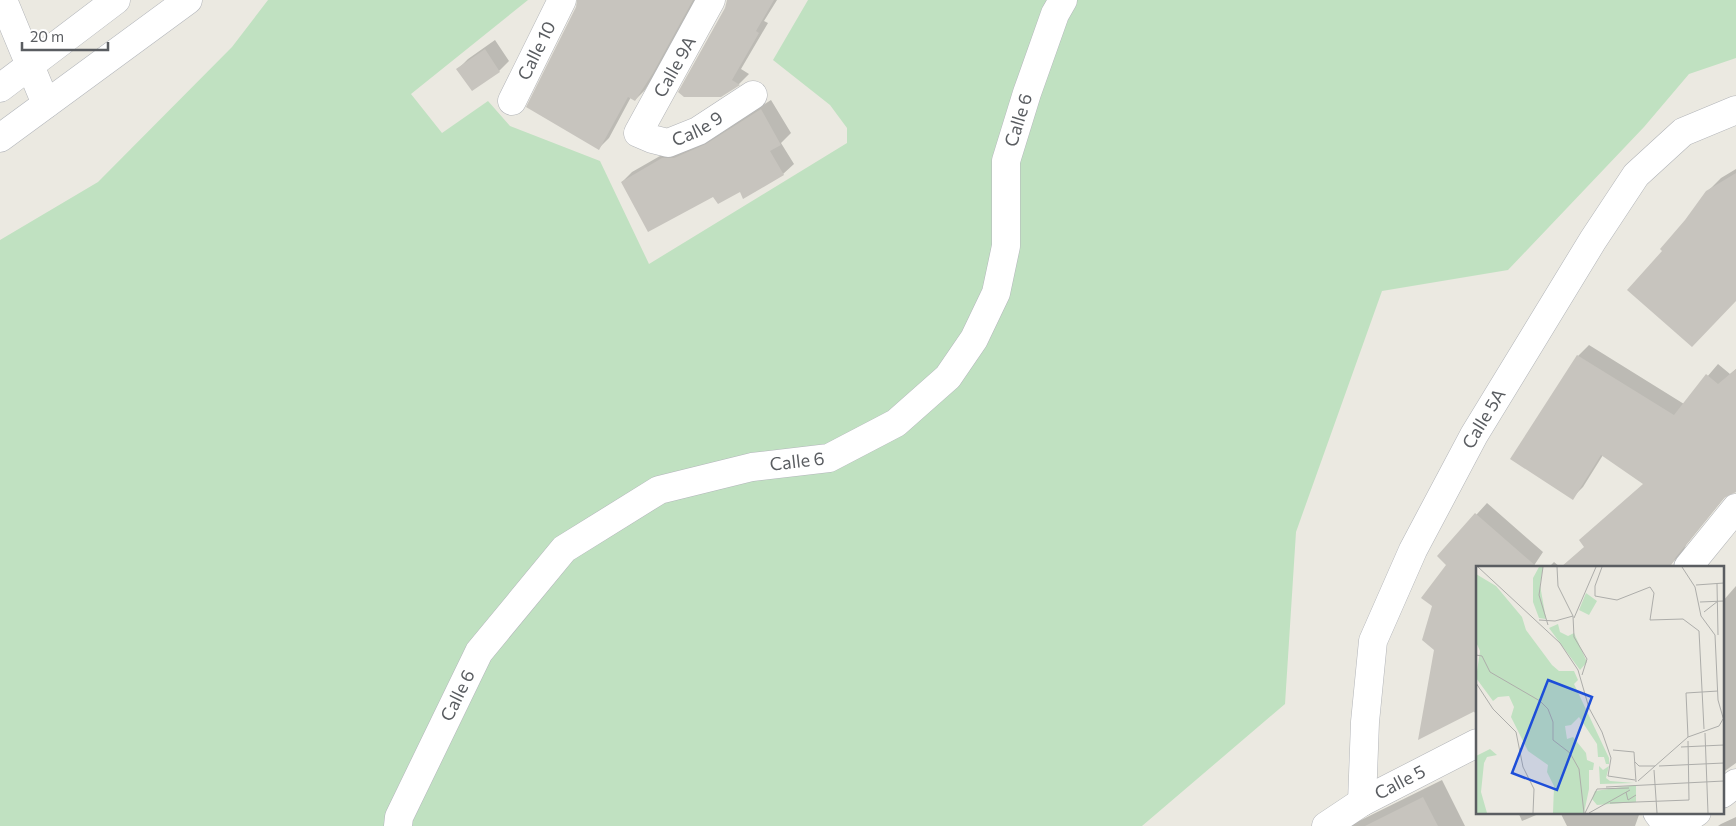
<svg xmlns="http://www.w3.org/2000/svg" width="1736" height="826" font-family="Commissioner,sans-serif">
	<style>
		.green { fill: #c0e1c1 }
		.shadow { fill: #0003 }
		.building { fill: #c7c4be }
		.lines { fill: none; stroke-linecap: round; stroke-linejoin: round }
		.minor-casing { stroke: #b2b4b8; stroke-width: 29 }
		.tertiary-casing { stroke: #b2b4b8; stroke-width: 29 }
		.secondary-casing { stroke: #b3b6bb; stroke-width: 29 }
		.minor { stroke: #fff; stroke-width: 28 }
		.tertiary { stroke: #fff; stroke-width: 28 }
		.secondary { stroke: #fff; stroke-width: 28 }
		.labels { text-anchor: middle; stroke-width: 4; stroke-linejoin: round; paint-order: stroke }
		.street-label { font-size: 18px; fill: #5a5d61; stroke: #fff }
		.inset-road { fill: none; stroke: #adadaa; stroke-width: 1 }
		.view { fill: #1d4ed8; fill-opacity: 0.15; stroke: #1d4ed8; stroke-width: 2.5 }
		.inset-edge { fill: none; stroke: #5a5d61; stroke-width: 2.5 }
	</style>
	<rect width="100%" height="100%" fill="#ebe9e1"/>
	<path class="green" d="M268,0h260l-117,94 31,39 46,-32 22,25 90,35 49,103 198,-121v-15l-17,-23 -57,-45 35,-60h928v58l-47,16 -45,53 -136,143 -126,21 -86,241 -11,172 -143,122h-1142v-586l98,-58 134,-135z"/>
	<path class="shadow" d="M579,0h118l-34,61 -18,29 -10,10 -4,-3 -22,41 -10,10 -22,-141z
		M728,0h49l-13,21 4,2 -27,46 8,5 -10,10 -18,12z
		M495,40l14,21 -10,10 -41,-2 10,-10z
		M771,100l20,33 -10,10 13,21 -11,10 -39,23 -4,-7 -27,6 -91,-14 10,-10 42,-24 44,-14z
		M1736,169v131l-73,-49 44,-59 14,-14z
		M1589,345l95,59 34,-40 12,10 6,-5v121l-8,3 -42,52 -3,7 -15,15h-106l23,-20 60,-64 -42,-28 -20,32 -11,11 6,-142z
		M1487,503l56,49 -10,15h-56v145l-2,1 -1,-2 -26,-146 -9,-9z
		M1554,562l6,5h-11z
		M1736,586v177l-14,10v-171z
		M1442,780l23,46h-116z
		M1518,812h25l-21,9z
		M1560,812h80l-5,14h-68z
		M1736,817v9h-18l3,-2z"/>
	<path class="building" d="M577,0h116l-40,73 -18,28 -7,-4 -29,53 -73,-43 50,-100z
		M727,0h47l-18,31 3,2 -27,47 8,5 -19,12h-37l-6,-5 47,-84z
		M485,49l15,23 -28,19 -16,-22z
		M761,109l20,36 -11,6 14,24 -41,24 -3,-7 -22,12 -5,-7 -65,35 -27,-50 41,-24h12l32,-14z
		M1736,173v128l-44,46 -65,-57 35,-39 -2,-2 25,-29 21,-29z
		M1577,355l97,60 32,-41 12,10 18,-15v123l-12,6 -48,59 -6,10h-109l23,-20 -5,-7 64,-56 -42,-29 -28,45 -63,-41z
		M1475,513l62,54h-60v143l-59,30 16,-90 -12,-10 10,-34 -11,-8 25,-33 -9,-9z
		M1423,797l15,29h-73z"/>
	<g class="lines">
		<defs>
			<g id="minor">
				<path d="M3,0l43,104"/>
				<path id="s1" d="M711,0l-73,133 14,6 16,4 30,-12 55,-36"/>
				<path id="s2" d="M512,101l50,-101"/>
				<path d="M1722,794l14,-11"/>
				<path id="s3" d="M1362,802l3,-80 8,-81 40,-91 61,-115 119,-195 43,-65 47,-43 53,-22"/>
				<path d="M1657,812l10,14"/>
				<path d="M1677,826l20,-14"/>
			</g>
			<g id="tertiary">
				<path d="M1688,567l48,-59"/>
				<path id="s4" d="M1326,826l36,-24 115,-59"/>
			</g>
			<g id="secondary">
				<path d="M0,88l116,-88"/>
				<path d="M0,138l188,-138"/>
				<path id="s5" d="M398,826l1,-9 80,-165 85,-103 95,-59 93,-23 77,-9 67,-35 52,-46 26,-38 22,-46 10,-47v-85l21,-68 28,-79 8,-14"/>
			</g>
		</defs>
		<use href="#minor" class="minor-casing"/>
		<use href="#tertiary" class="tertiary-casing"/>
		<use href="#secondary" class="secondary-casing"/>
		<use href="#minor" class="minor"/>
		<use href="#tertiary" class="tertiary"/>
		<use href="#secondary" class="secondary"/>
	</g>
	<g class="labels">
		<g class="street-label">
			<text dy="6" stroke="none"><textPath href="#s2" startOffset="56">Calle 10</textPath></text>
			<text transform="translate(675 67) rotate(-61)" y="6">Calle 9A</text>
			<text dy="6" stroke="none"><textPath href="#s5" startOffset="1029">Calle 6</textPath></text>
			<text dy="6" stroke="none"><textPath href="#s1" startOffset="216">Calle 9</textPath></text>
			<text dy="6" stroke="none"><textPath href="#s3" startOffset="410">Calle 5A</textPath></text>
			<text dy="6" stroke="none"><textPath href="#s5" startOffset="579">Calle 6</textPath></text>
			<text dy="6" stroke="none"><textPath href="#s5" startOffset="144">Calle 6</textPath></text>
			<text dy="6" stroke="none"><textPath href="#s4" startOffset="86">Calle 5</textPath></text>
		</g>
	</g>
	<g transform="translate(1476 566)">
		<rect width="248" height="248" fill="#ebe9e1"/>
		<path d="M63,1h4l-3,18 6,34 -7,-1 -6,-16v-24zM0,8l20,12 26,31 4,13 26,35 7,6h15l4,9 -4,4 35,74v6h-3l-2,-7h-6l-1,-13 -18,-27 -8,8 -6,1 2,13 6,-2 13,16 1,7 7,3 -1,7h-4v19l-5,24h-31l1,-27 -7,-14 1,-7 -20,-14 -17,-34 3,-10 -5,-11 -11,1 -5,4 -17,-23 4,-27 -4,-9zM110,27l11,8 -8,14 -10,-5zM82,58l2,8 8,4 6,-3 13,29 -7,8 -31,-42zM14,183l7,6 -10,2 -3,6 -3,29 6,21h-11v-57zM123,200l4,4 6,-4 -3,12 4,3 24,2 -34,1zM160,219v17l-39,3 -5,-6 3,-8z" fill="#c0e1c1"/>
		<path class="inset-road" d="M2,1l82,76 18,27 11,38 13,24 9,26 -3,18 27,4M67,1l-4,28 9,30M81,1l1,19 15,30 1,21 13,22 -5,16M126,1l-7,19v10l22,4 33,-13 4,6 -4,27 33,-1 16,12 5,98M206,1l13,20 6,29 14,19 3,65 6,21M241,18l1,51M220,19l28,-2M224,36l24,-1M228,46l14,-11M98,52l22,-51M63,54l16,1 18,-5M0,89l6,1 8,16 50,29 8,8 5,13v18l17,13 9,16 5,44M0,117l17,26 23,23 7,35 11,22 -1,24M229,167l3,80M212,171l-2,-44 32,-2M205,181l43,-2M137,184l21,2 2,30M159,196l4,4h16M183,200l65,-3M178,204l3,43M162,215l50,-44 31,-11 4,-7M130,221l118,-6M150,226l2,8 8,-5M134,237l79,-3 -1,-59M109,247l12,-24 32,-1M113,247l41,-23"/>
		<path class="view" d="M72,114l44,17 -35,93 -45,-17z"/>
		<rect width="248" height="248" class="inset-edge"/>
	</g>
	<path d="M22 42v8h86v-8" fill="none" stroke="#5a5d61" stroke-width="2.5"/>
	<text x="30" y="42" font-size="15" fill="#5a5d61" stroke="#ffffff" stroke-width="4" paint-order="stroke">20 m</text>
</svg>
